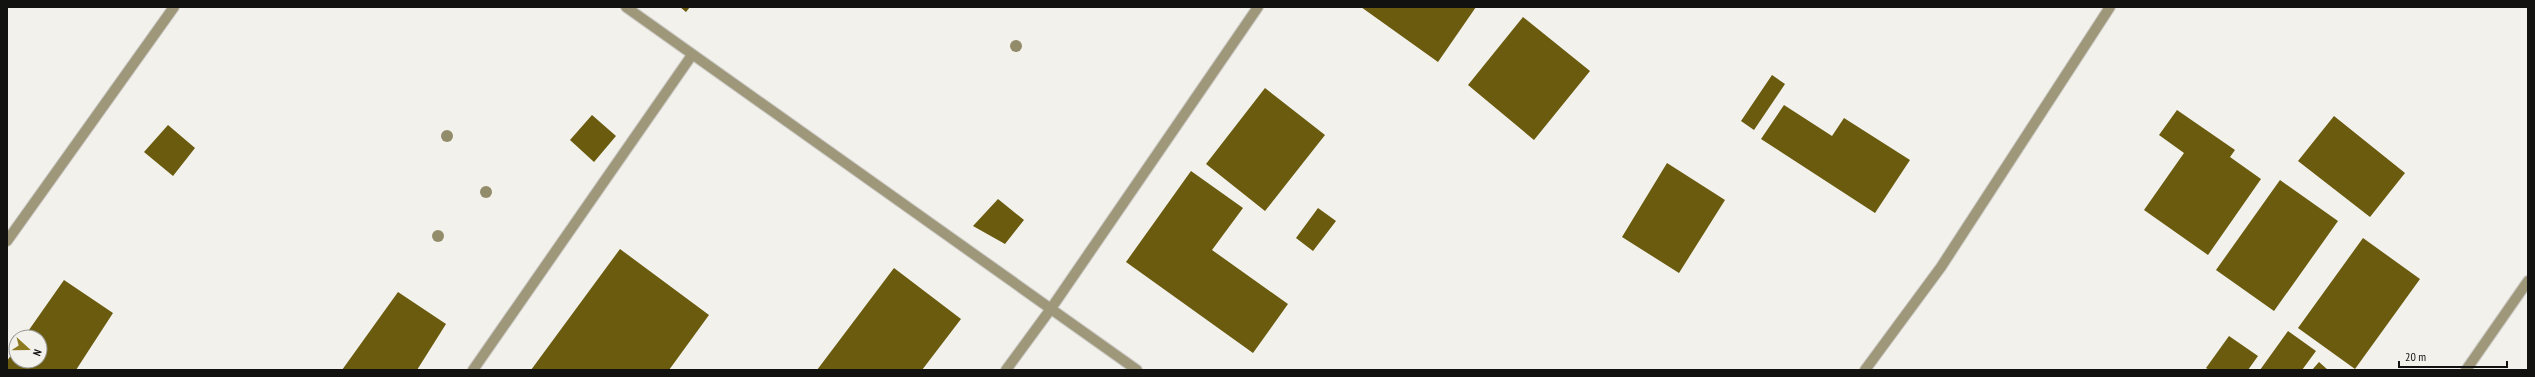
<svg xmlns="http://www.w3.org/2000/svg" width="2535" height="377" font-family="'PT Sans Narrow',sans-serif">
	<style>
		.building { fill: #6a5b0e }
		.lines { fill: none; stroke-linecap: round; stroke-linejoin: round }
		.minor-casing { stroke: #cecdc9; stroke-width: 12 }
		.minor { stroke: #9e977a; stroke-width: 10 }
		.tree { fill: #938c6a }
	</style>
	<rect width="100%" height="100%" fill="#f2f1ec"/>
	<path class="building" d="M680,7h10l-4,5z
		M1361,7h115l-38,55z
		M1523,17l67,54 -56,69 -66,-55z
		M1772,75l13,9 -31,46 -13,-9z
		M1265,88l60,47 -60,76 -59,-47z
		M1784,105l48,31 12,-18 66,42 -35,53 -114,-74z
		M2177,110l58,40 -5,7 31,22 -53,76 -64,-45 40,-57 -25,-18z
		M592,115l24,21 -22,26 -24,-22z
		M2334,116l71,57 -35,44 -72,-56z
		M168,125l27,23 -22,28 -29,-24z
		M1667,163l58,37 -46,73 -57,-36z
		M1191,171l52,37 -31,42 76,54 -35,49 -127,-91z
		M2280,180l58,41 -64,90 -58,-41z
		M998,199l26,21 -19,24 -32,-18z
		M1318,208l18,13 -23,30 -17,-13z
		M2363,238l57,41 -65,90 -57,-41z
		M620,249l89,66 -40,55h-138z
		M894,268l67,51 -39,51h-105z
		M64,280l49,33 -37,57h-69v-9l9,-13v13h24v-24h-16z
		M398,292l48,32 -29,46h-75z
		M2288,331l28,20 -14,19h-42z
		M2229,336l29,20 -10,14h-39l-3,-2z
		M2319,362l9,8h-16z"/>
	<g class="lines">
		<defs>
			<path id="minor" d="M626,7l511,363
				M7,241l167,-234
				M473,370l219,-315
				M1006,370l44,-60 208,-303
				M1865,370l76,-103 169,-260
				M2466,370l62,-89"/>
		</defs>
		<use href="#minor" class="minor-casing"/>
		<use href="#minor" class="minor"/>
	</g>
	<g class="tree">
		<circle cx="1016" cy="46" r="6"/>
		<circle cx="447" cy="136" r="6"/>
		<circle cx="486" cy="192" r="6"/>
		<circle cx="438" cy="236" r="6"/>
	</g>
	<rect width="2535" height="377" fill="none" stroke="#121210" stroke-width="16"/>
	<g transform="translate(28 349) rotate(111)"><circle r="19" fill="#f2f1ec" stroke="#989894"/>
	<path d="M0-3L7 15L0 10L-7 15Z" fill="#8d7a20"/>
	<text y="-6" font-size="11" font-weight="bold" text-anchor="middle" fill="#121210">N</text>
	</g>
	<path d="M2399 361v6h108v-6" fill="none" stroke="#121210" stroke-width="2"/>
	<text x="2405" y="361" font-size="12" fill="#121210" stroke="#f2f1ec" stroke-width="3" paint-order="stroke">20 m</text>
</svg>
